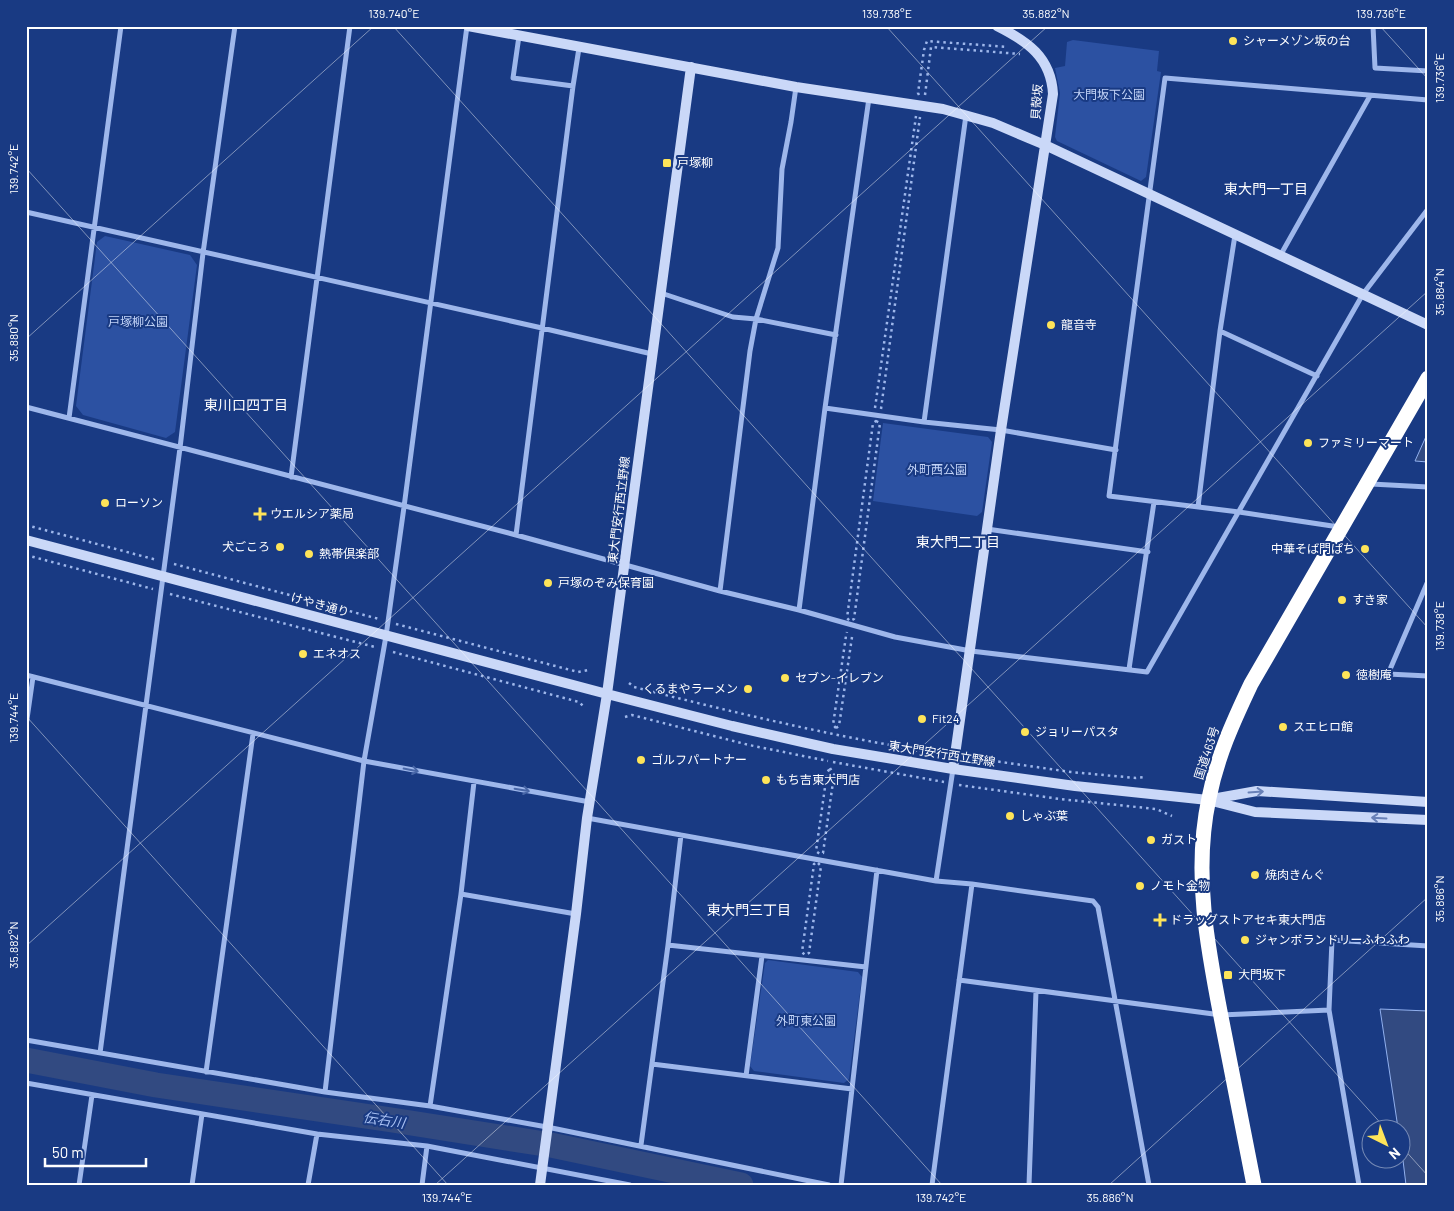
<svg xmlns="http://www.w3.org/2000/svg" width="1454" height="1211" font-family="Barlow,'Noto Sans JP',sans-serif">
	<style>
		.green { fill: #2c51a2 }
		.water { fill: #324a81; stroke: #91b0ee }
		.lines { fill: none; stroke-linecap: round; stroke-linejoin: round }
		.river { stroke: #324a81; stroke-width: 25 }
		.path { stroke: #9eb7eb; stroke-width: 2.5; stroke-dasharray: 2.5 4; stroke-linecap: butt }
		.street { stroke: #9eb7eb; stroke-width: 5 }
		.secondary { stroke: #cad8f8; stroke-width: 10 }
		.highway { stroke: #fff; stroke-width: 15 }
		.oneway { stroke: #4866a7 }
		.oneway2 { stroke: #6981b8 }
		.ticks { fill: none; stroke: #fff; stroke-width: 1; stroke-opacity: 0.45 }
		.poi-dot { fill: #fee459; stroke: #193a83; stroke-width: 2 }
		.labels { text-anchor: middle; stroke-width: 4; stroke-linejoin: round; paint-order: stroke }
		.poi-label { font-size: 12px; fill: #fff; stroke: #193a83; text-anchor: start }
		.park-label { font-size: 12px; fill: #c3d4f8; stroke: #193a83 }
		.street-label { font-size: 12px; fill: #fff; stroke: #193a83 }
		.neighbourhood-label { font-size: 14px; fill: #fff; stroke: #193a83 }
		.water-label { font-size: 14px; font-style: italic; fill: #a9c1f3; stroke: #193a83 }
		.neatline { fill: none; stroke: #fff; stroke-width: 2 }
		.ticks-label { font-size: 12px; text-anchor: middle; fill: #fff }
	</style>
	<rect width="100%" height="100%" fill="#193a83"/>
	<path class="green" d="M1073,40l86,11 -2,20 4,1 -15,105 -5,4 -84,-40 -2,-4 5,-44 -5,-25 10,-2 2,-24z
		M105,236l85,19 7,10 -22,167 -9,6 -83,-23 -7,-9 21,-164z
		M883,423l105,14 4,5 -10,70 -5,4 -104,-15z
		M768,960l90,12 4,5 -13,102 -5,4 -90,-12 -4,-5 15,-103z"/>
	<path class="water" d="M1428,432v30l-13,-1z
		M1380,1009l48,2v174h-22l-4,-33v-24h-4z"/>
	<g class="lines">
		<path class="river" d="M26,1060l130,25 236,35 159,25 190,40"/>
		<path class="path" d="M919,95l-1,-2 6,-43 3,-9 81,6
			M925,95l6,-48 89,7
			M875,408l41,-292
			M881,409l39,-292
			M876,421l4,2 -26,196 -4,2 -3,-3 26,-195z
			M26,525l131,35
			M26,555l127,34
			M174,564l205,55
			M170,594l205,53
			M396,624l182,48 10,-2
			M393,652l186,50 4,4
			M629,683l5,4c102,26 205,51 310,67
			M625,717l7,-2 117,30 79,16
			M836,728l3,-2 13,-89 -2,-3
			M836,728l-3,-3 13,-89 1,-4
			M966,757l105,15 65,6 10,-1
			M833,762l111,20
			M830,768l4,7 -11,78 -3,1 -4,-3 11,-78z
			M959,785l101,14 96,10 16,7
			M818,863l3,3 -12,87 -4,2 -3,-3 12,-88z"/>
		<path class="street" d="M1373,26l2,42 53,3
			M519,36l-6,42 60,8
			M26,212l516,116 110,26
			M1280,256l90,-160
			M661,293l72,24 23,2 80,16
			M1220,331l97,45
			M26,407l490,128 204,56 79,19 96,27 76,14 176,21 216,-378 65,-85
			M825,408l99,14 77,8 115,20
			M69,418l52,-392
			M924,422l42,-307
			M291,477l59,-451
			M1371,484l57,3
			M1198,507l22,-176 15,-96
			M1339,527l-100,-15 -130,-16 56,-418 263,22
			M987,529l161,23
			M516,535l57,-449 6,-38
			M1428,581l-40,93 40,2
			M720,591l30,-240 6,-32 22,-71 4,-79 9,-47 5,-35
			M799,610l26,-202 44,-310
			M1129,669l25,-167
			M26,675l338,86 226,41
			M26,726l7,-49
			M587,818l349,63 36,3 121,17 5,6 51,278
			M936,881l17,-112
			M461,894l115,20
			M668,945l198,22
			M959,980l262,35 108,-5
			M26,1040l299,52 105,14 117,21 282,58
			M100,1053l80,-605 23,-195 32,-227
			M652,1064l200,25
			M206,1072l47,-338
			M746,1076l16,-120
			M26,1083l291,51 110,12 203,39
			M325,1092l39,-331 22,-125 18,-129 63,-481
			M430,1106l31,-212 13,-112
			M641,1145l27,-200 13,-110
			M79,1185l13,-90
			M192,1185l10,-71
			M308,1185l9,-51
			M422,1185l5,-39
			M841,1185l36,-315
			M932,1185l40,-301
			M1029,1185l7,-194
			M1359,1185l-30,-175 3,-70 96,6"/>
		<path class="secondary" d="M468,26l328,61 147,22 50,14 52,22 383,180
			M691,67l-84,627 125,32 101,23 120,20 122,17 133,14 47,12 173,8
			M26,540l581,154 -20,124 -11,96 -36,271
			M953,769l48,-339 52,-336c-2,-37 -26,-53 -56,-68
			M1212,799l45,-8 171,11"/>
		<path class="highway" d="M1254,1185c-10,-51 -20,-102 -30,-153 -15,-77 -32,-156 -15,-234 8,-41 24,-76 42,-114l177,-306"/>
	</g>
	<defs><path id="oneway-shaft" d="M-6 0H5M1.5-3L5.5 0L1.5 3" fill="none" stroke-width="1.6" stroke-linecap="round" stroke-linejoin="round" transform="scale(1.25)"/></defs>
	<g class="oneway">
		<use href="#oneway-shaft" transform="translate(411 770) rotate(11)"/>
		<use href="#oneway-shaft" transform="translate(522 790) rotate(10)"/>
	</g>
	<g class="oneway2">
		<use href="#oneway-shaft" transform="translate(1256 792) rotate(-4)"/>
		<use href="#oneway-shaft" transform="translate(1379 818) rotate(-177)"/>
	</g>
	<path class="ticks" d="M393,26l992,1102M886,26l542,602M1380,26l48,53M26,168l916,1017M26,339l348,-313M26,716l422,469M26,946l1022,-920M1402,1147l26,29M435,1185l993,-894M1109,1185l319,-288"/>
	<g class="poi-dot">
		<circle cx="1233" cy="41" r="5"/>
		<rect x="662" y="158" width="10" height="10" rx="2.5"/>
		<circle cx="1051" cy="325" r="5"/>
		<circle cx="1308" cy="443" r="5"/>
		<circle cx="105" cy="503" r="5"/>
		<path d="M257.5 506.5h5v5h5v5h-5v5h-5v-5h-5v-5h5z"/>
		<circle cx="280" cy="547" r="5"/>
		<circle cx="1365" cy="549" r="5"/>
		<circle cx="309" cy="554" r="5"/>
		<circle cx="548" cy="583" r="5"/>
		<circle cx="1342" cy="600" r="5"/>
		<circle cx="303" cy="654" r="5"/>
		<circle cx="1346" cy="675" r="5"/>
		<circle cx="785" cy="678" r="5"/>
		<circle cx="748" cy="689" r="5"/>
		<circle cx="922" cy="719" r="5"/>
		<circle cx="1283" cy="727" r="5"/>
		<circle cx="1025" cy="732" r="5"/>
		<circle cx="641" cy="760" r="5"/>
		<circle cx="766" cy="780" r="5"/>
		<circle cx="1010" cy="816" r="5"/>
		<circle cx="1151" cy="840" r="5"/>
		<circle cx="1255" cy="875" r="5"/>
		<circle cx="1140" cy="886" r="5"/>
		<path d="M1157.5 912.5h5v5h5v5h-5v5h-5v-5h-5v-5h5z"/>
		<circle cx="1245" cy="940" r="5"/>
		<rect x="1223" y="970" width="10" height="10" rx="2.5"/>
	</g>
	<g class="labels">
		<g class="poi-label">
			<text x="1243" y="45">シャーメゾン坂の台</text>
			<text x="677" y="167">戸塚柳</text>
			<text x="1061" y="329">龍音寺</text>
			<text x="1318" y="447">ファミリーマート</text>
			<text x="115" y="507">ローソン</text>
			<text x="270" y="518">ウエルシア薬局</text>
			<text x="270" y="551" text-anchor="end">犬ごころ</text>
			<text x="1355" y="553" text-anchor="end">中華そば門ぱち</text>
			<text x="319" y="558">熱帯倶楽部</text>
			<text x="558" y="587">戸塚のぞみ保育園</text>
			<text x="1352" y="604">すき家</text>
			<text x="313" y="658">エネオス</text>
			<text x="1356" y="679">徳樹庵</text>
			<text x="795" y="682">セブン-イレブン</text>
			<text x="738" y="693" text-anchor="end">くるまやラーメン</text>
			<text x="932" y="723">Fit24</text>
			<text x="1293" y="731">スエヒロ館</text>
			<text x="1035" y="736">ジョリーパスタ</text>
			<text x="651" y="764">ゴルフパートナー</text>
			<text x="776" y="784">もち吉東大門店</text>
			<text x="1020" y="820">しゃぶ葉</text>
			<text x="1161" y="844">ガスト</text>
			<text x="1265" y="879">焼肉きんぐ</text>
			<text x="1150" y="890">ノモト金物</text>
			<text x="1170" y="924">ドラッグストアセキ東大門店</text>
			<text x="1255" y="944">ジャンボランドリーふわふわ</text>
			<text x="1238" y="979">大門坂下</text>
		</g>
		<g class="park-label">
			<text x="1109" y="99">大門坂下公園</text>
			<text x="138" y="326">戸塚柳公園</text>
			<text x="937" y="474">外町西公園</text>
			<text x="806" y="1025">外町東公園</text>
		</g>
		<g class="street-label">
			<text transform="translate(1037 102) rotate(-86)" y="4">貝殻坂</text>
			<text transform="translate(619 510) rotate(-83)" y="4">東大門安行西立野線</text>
			<text transform="translate(320 605) rotate(15)" y="4">けやき通り</text>
			<text transform="translate(1207 753) rotate(-72)" y="4">国道463号</text>
			<text transform="translate(942 754) rotate(9)" y="4">東大門安行西立野線</text>
		</g>
		<g class="neighbourhood-label">
			<text x="1266" y="194">東大門一丁目</text>
			<text x="246" y="410">東川口四丁目</text>
			<text x="958" y="547">東大門二丁目</text>
			<text x="749" y="915">東大門三丁目</text>
		</g>
		<g class="water-label">
			<text transform="translate(384 1120) rotate(9)" y="5">伝右川</text>
		</g>
	</g>
	<rect width="1454" height="1211" fill="none" stroke="#193a83" stroke-width="55"/>
	<g transform="translate(1386 1144) rotate(138)"><circle r="24" fill="#193a83" stroke="#7589b5"/>
	<path d="M0-4L9 19L0 12L-9 19Z" fill="#fee459"/>
	<text y="-8" font-size="14" font-weight="bold" text-anchor="middle" fill="#ffffff">N</text>
	</g>
	<path d="M45 1158v8h101v-8" fill="none" stroke="#ffffff" stroke-width="2.5"/>
	<text x="52" y="1158" font-size="15" fill="#ffffff" stroke="#193a83" stroke-width="4" paint-order="stroke">50 m</text>
	<rect x="28" y="28" width="1398" height="1156" class="neatline"/>
	<g class="ticks-label">
		<text x="394" y="18">139.740°E</text>
		<text x="887" y="18">139.738°E</text>
		<text x="1046" y="18">35.882°N</text>
		<text x="1381" y="18">139.736°E</text>
		<text transform="translate(1440 78) rotate(-90)" y="4">139.736°E</text>
		<text transform="translate(14 169) rotate(-90)" y="4">139.742°E</text>
		<text transform="translate(1440 292) rotate(-90)" y="4">35.884°N</text>
		<text transform="translate(14 338) rotate(-90)" y="4">35.880°N</text>
		<text transform="translate(1440 626) rotate(-90)" y="4">139.738°E</text>
		<text transform="translate(14 718) rotate(-90)" y="4">139.744°E</text>
		<text transform="translate(1440 899) rotate(-90)" y="4">35.886°N</text>
		<text transform="translate(14 945) rotate(-90)" y="4">35.882°N</text>
		<text x="447" y="1202">139.744°E</text>
		<text x="941" y="1202">139.742°E</text>
		<text x="1110" y="1202">35.886°N</text>
	</g>
</svg>
